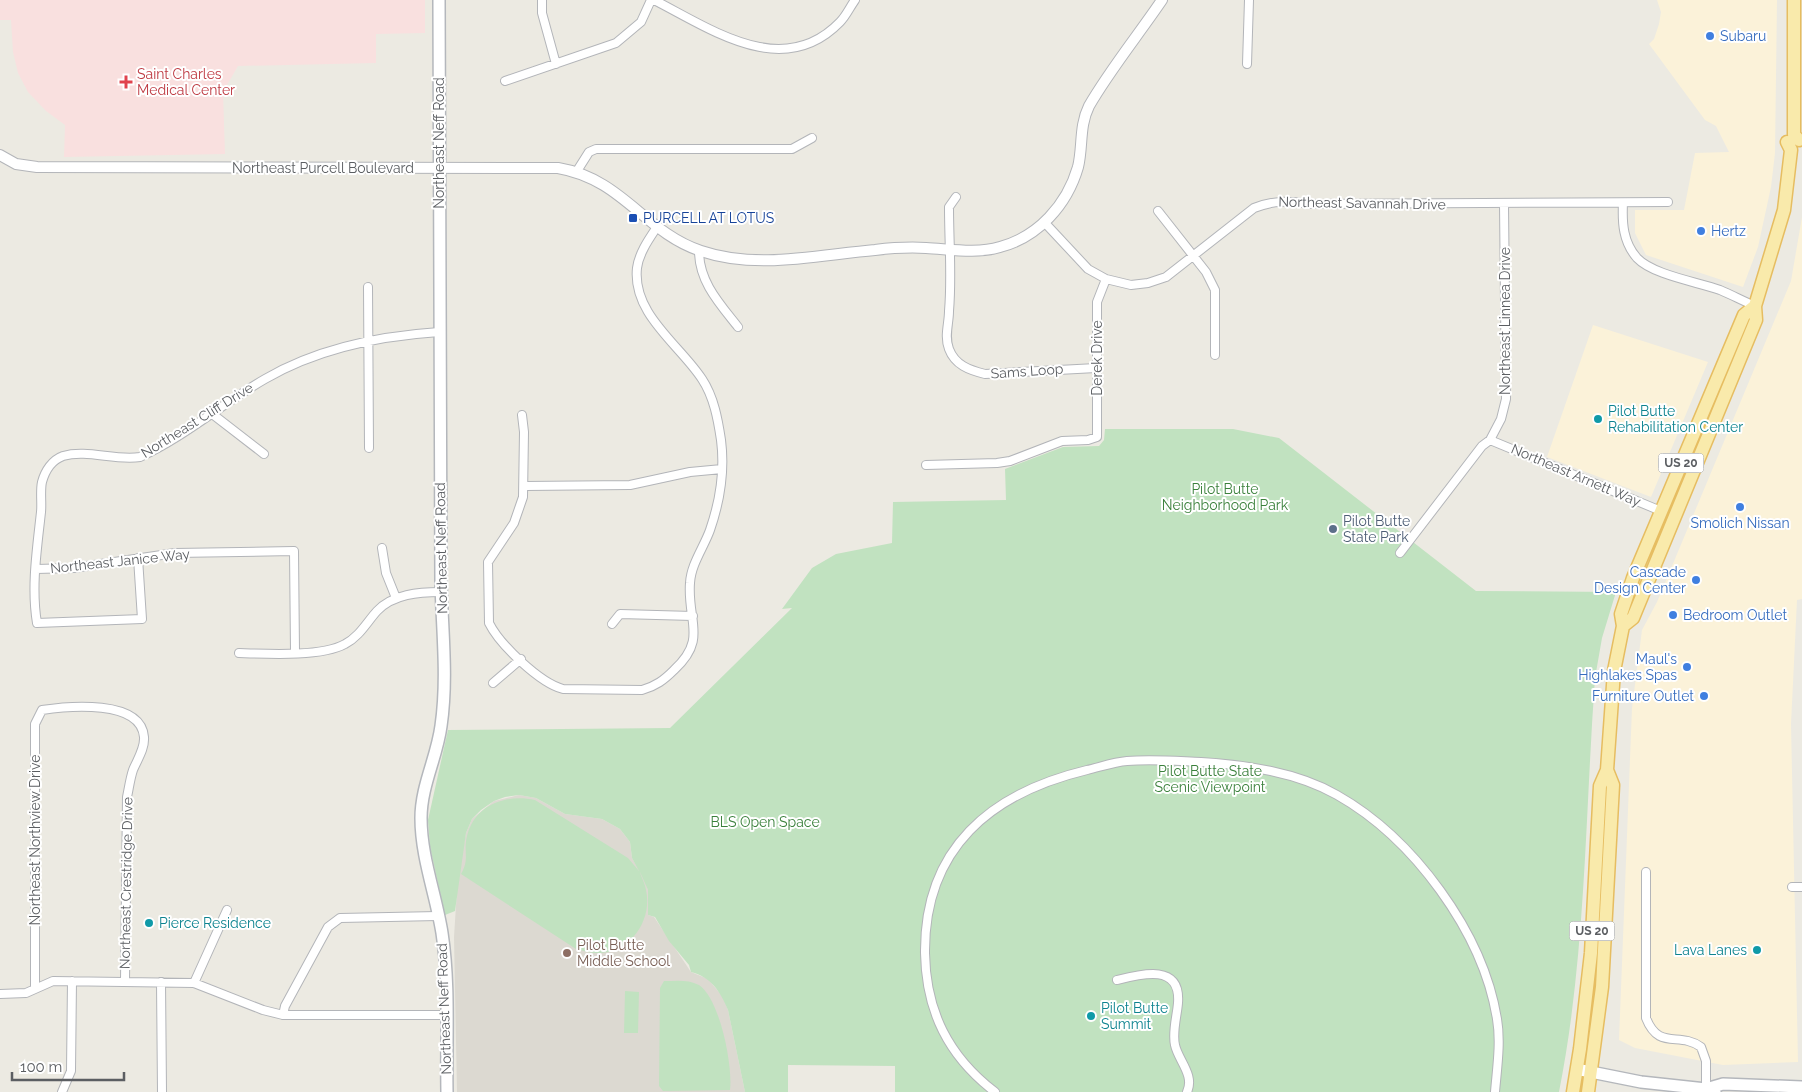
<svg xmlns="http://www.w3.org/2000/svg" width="1802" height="1092" font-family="Raleway,sans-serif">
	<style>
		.commercial { fill: #fbf2d9 }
		.education { fill: #dcd9d1 }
		.medical { fill: #f9e0df }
		.green { fill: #c1e2c0 }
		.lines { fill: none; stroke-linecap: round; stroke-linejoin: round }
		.minor-casing { stroke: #b3b5b9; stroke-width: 10 }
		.tertiary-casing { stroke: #b3b5b9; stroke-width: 12 }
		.secondary-casing { stroke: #b4b7bc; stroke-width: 14 }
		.primary-casing { stroke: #e6bd61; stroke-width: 15 }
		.minor { stroke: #fff; stroke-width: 8 }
		.tertiary { stroke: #fff; stroke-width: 10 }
		.secondary { stroke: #fff; stroke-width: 11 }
		.primary { stroke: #f9eaab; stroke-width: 12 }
		.shop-dot { fill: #3f7fe0; stroke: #fff; stroke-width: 2 }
		.health-dot { fill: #e0444e; stroke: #fff; stroke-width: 2 }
		.transit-dot { fill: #1a4fb4; stroke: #fff; stroke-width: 2 }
		.culture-dot { fill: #0f9aa8; stroke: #fff; stroke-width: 2 }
		.service-dot { fill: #5c6f8a; stroke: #fff; stroke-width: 2 }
		.education-dot { fill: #8d6e63; stroke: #fff; stroke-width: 2 }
		.labels { text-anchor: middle; stroke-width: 4; stroke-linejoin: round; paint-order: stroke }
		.shield { fill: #fff; stroke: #8c8e91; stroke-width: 1 }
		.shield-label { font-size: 12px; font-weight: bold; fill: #5b5e62 }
		.shop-label { font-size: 14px; fill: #366cbe; stroke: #fff; text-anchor: start }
		.health-label { font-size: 14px; fill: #be3a42; stroke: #fff; text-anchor: start }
		.street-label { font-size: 14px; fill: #5b5e62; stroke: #fff }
		.transit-label { font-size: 14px; fill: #164399; stroke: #fff; text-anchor: start }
		.culture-label { font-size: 14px; fill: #0d838f; stroke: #fff; text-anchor: start }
		.park-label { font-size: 14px; fill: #3b813c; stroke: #fff }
		.service-label { font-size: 14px; fill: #4e5e75; stroke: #fff; text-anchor: start }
		.education-label { font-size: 14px; fill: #785e54; stroke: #fff; text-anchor: start }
	</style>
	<rect width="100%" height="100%" fill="#eceae2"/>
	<path class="commercial" d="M1657,0h120l-2,153 -4,34 -13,60 -15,40 -97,-32 -11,-22v-23h49l11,-57 34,-1 -13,-26 -11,-6 -56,-76 5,-5 5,-15 2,-12z
		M1802,217v382l-5,1 -6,124 7,338 -75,3 -88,-17 -16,-8 13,-332 10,-78 15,-28 134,-321z
		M1593,325l115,37 -57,135 -104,-40z"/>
	<path class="education" d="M519,795l17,3 29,16 37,5 18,10 10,13 2,16 12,20 4,12v25l6,2 37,55 17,7 15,18 5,13 17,82h-288l-3,-155 4,-63 8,-41 6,-14 22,-18z"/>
	<path class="medical" d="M0,0h425v33l-49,1v29l-138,3 -15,26 2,62 -161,3 1,-32 -19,-14 -18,-19 -10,-19 -5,-21 -2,-32h-11z"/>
	<path class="green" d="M1105,429h128l46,9 197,153 140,1 -14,46 -7,40c-10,138 -9,278 -36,414h-664v-26l-107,-1v27h-43l-17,-82c-8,-19 -17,-33 -37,-38l-2,-7 -20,-24 -14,-24 -7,-2v-25l-8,-18c1,5 5,11 6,18 7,31 -17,65 -51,63 -6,0 -13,-3 -19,-4l-115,-75c9,-16 2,-21 6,-38 8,-32 39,-42 68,-36l93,58 11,13 -7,-13 -2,-16 -10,-13 -18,-10 -37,-5 -29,-16 -17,-3 -14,2 -11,4 -13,9 -9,9 -6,14 -11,78 -10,4 -15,-68 -2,-27 20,-90 222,-2 122,-120 -10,1 30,-41 24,-14 56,-11 1,-41 113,-2 -1,-31 58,-22 36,-1 5,-6z
		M664,981c12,0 24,-2 35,4 21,14 34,81 31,105l-67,1 -4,-5 1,-98z
		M625,991l14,1 -1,41h-14z"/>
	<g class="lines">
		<defs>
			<path id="minor" d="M542,0v13l14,51
				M654,0c57,29 129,81 186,22 6,-6 10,-15 15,-22
				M1247,64l2,-64
				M505,81l111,-38 25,-21 10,-22
				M577,171l12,-19 7,-3h196l20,-11
				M956,197l-7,10c0,35 3,70 0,104 0,13 -5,25 0,38 6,16 20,21 36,25l111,-6
				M1623,203c-1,20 0,39 14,55 16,17 61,24 83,32 12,5 23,11 35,16
				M1158,211l48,61 9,18v65
				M1045,223l43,46 18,10 25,6 17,-2 18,-6 88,-69c20,-8 35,-7 55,-4l359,-2
				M699,251c0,31 21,53 39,76
				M368,287l1,161
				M211,413l53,41
				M522,415l2,17 -1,65 -9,26 -26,39 1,61c11,22 51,60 74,66l79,1c14,-4 22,-10 32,-20 34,-31 13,-49 16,-87 1,-19 14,-36 20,-53 10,-29 15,-59 11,-90 -3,-20 -7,-43 -19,-61 -22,-34 -70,-65 -65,-111 2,-15 12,-29 20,-41
				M1490,440l171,71
				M926,465l71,-2 13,-2 52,-20 26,-1 9,-3v-135l9,-23
				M525,486l105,-1 60,-13 32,-3
				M382,548l4,25 10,25
				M1400,553l82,-107 8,-6 11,-21 5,-20 -2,-195
				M138,558l4,61 -105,4c-6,-36 0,-74 4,-111 1,-9 -1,-21 1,-30 3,-11 10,-22 21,-26 24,-7 52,5 77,1 44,-20 83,-54 125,-78 53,-31 114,-43 174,-47
				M36,569l38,-1 101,-15 119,-2 1,101
				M612,624l8,-10 73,2
				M239,653c28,1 83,4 106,-9 14,-7 22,-22 32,-33 16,-17 42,-19 64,-19
				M493,683l28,-24
				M1646,872v146c13,33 33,13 55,29l5,14v28
				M1792,887h10
				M1117,980c24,-6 64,-17 61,23 -1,13 -6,29 -3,42 3,15 20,30 12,47
				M161,982l1,110
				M194,983l33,-73
				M35,988v-264l7,-14c26,-4 99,-11 102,27 1,12 -7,23 -11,33 -3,9 -4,18 -6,27l-2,184
				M0,994l26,-1 27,-12 141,2 69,27 20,5h163
				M283,1015l2,-9 43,-79 12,-9 98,-2
				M62,1092l9,-21 1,-90
				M995,1092c-47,-36 -69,-81 -70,-139 -1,-105 66,-160 162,-183 13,-3 27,-8 40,-9 25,-2 49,0 74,1 45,3 96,10 136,33 76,43 146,137 160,224 4,23 0,49 -2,73"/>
			<path id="tertiary" d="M0,155l16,9 21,3 521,1c65,11 86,64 143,83 56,19 117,4 174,-1 17,-2 34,-3 51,-2 23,1 51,6 74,-1 38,-10 67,-42 78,-80 5,-20 1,-41 11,-61 20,-35 50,-72 73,-106"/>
			<path id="secondary" d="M439,0l2,582c1,48 7,96 0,144 -4,31 -20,60 -20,92 0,39 15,77 21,115 8,52 4,107 5,159
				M1581,1070l60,12 65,7 9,3
				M1706,1089l17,-5 79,3"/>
			<path id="primary" d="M1794,0v135l5,5
				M1623,626l10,-8 123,-298 -1,-14 29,-96 7,-60 -4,-8
				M1573,1092l7,-43 11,-96 9,-167 7,-16 7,-99 9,-45 -2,-12 12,-36 111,-263 11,-9
				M1588,1092l14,-105 11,-202 -6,-15"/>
		</defs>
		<use href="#minor" class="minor-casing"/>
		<use href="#tertiary" class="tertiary-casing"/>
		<use href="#secondary" class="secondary-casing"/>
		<use href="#primary" class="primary-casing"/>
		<use href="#minor" class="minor"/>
		<use href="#tertiary" class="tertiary"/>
		<use href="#secondary" class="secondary"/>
		<use href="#primary" class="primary"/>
	</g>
	<g class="shop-dot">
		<circle cx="1710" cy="36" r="5"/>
		<circle cx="1701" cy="231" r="5"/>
		<circle cx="1740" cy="507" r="5"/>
		<circle cx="1696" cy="580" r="5"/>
		<circle cx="1673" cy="615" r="5"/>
		<circle cx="1687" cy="667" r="5"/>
		<circle cx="1704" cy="696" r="5"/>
	</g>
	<path class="health-dot" d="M123.5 74.5h5v5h5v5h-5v5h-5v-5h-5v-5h5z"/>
	<rect class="transit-dot" x="628" y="213" width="10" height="10" rx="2.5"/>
	<g class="culture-dot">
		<circle cx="1598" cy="419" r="5"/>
		<circle cx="149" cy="923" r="5"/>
		<circle cx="1757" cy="950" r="5"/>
		<circle cx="1091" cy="1016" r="5"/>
	</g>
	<circle class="service-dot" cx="1333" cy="529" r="5"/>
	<circle class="education-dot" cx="567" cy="953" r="5"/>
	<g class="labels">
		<g class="shield">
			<rect x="1658.5" y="453.5" width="45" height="19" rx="4"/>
			<rect x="1569.5" y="921.5" width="45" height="19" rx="4"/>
		</g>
		<g class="shield-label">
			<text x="1681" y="467">US 20</text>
			<text x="1592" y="935">US 20</text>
		</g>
		<g class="shop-label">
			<text x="1720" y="41">Subaru</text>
			<text x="1711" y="236">Hertz</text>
			<text x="1740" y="528" text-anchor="middle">Smolich Nissan</text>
			<text x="1686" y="577" text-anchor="end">Cascade<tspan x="1686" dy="16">Design Center</tspan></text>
			<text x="1683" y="620">Bedroom Outlet</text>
			<text x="1677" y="664" text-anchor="end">Maul's<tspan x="1677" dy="16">Highlakes Spas</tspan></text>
			<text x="1694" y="701" text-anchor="end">Furniture Outlet</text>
		</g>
		<g class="health-label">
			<text x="137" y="79">Saint Charles<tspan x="137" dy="16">Medical Center</tspan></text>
		</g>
		<g class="street-label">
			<text transform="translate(439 143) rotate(-90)" y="5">Northeast Neff Road</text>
			<text x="323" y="173">Northeast Purcell Boulevard</text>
			<text transform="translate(1362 203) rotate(1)" y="5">Northeast Savannah Drive</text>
			<text transform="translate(1505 321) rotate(-90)" y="5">Northeast Linnea Drive</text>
			<text transform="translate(1097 358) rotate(-90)" y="5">Derek Drive</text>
			<text transform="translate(1027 371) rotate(-4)" y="5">Sams Loop</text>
			<text transform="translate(197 420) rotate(-32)" y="5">Northeast Cliff Drive</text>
			<text transform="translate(1576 475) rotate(23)" y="5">Northeast Arnett Way</text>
			<text transform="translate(441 548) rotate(-91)" y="5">Northeast Neff Road</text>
			<text transform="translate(120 561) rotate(-6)" y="5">Northeast Janice Way</text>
			<text transform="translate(35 840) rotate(-90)" y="5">Northeast Northview Drive</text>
			<text transform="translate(126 883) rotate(-89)" y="5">Northeast Crestridge Drive</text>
			<text transform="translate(444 1009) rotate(-92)" y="5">Northeast Neff Road</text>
		</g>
		<g class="transit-label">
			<text x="643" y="223">PURCELL AT LOTUS</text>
		</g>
		<g class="culture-label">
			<text x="1608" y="416">Pilot Butte<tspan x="1608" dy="16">Rehabilitation Center</tspan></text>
			<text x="159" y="928">Pierce Residence</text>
			<text x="1747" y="955" text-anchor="end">Lava Lanes</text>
			<text x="1101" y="1013">Pilot Butte<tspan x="1101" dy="16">Summit</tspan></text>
		</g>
		<g class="park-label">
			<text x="1225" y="494">Pilot Butte<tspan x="1225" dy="16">Neighborhood Park</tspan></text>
			<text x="1210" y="776">Pilot Butte State<tspan x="1210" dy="16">Scenic Viewpoint</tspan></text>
			<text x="765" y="827">BLS Open Space</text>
		</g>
		<g class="service-label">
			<text x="1343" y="526">Pilot Butte<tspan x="1343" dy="16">State Park</tspan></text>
		</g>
		<g class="education-label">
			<text x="577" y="950">Pilot Butte<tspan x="577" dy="16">Middle School</tspan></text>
		</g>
	</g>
	<path d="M12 1072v8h112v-8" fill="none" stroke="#5b5e62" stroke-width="2.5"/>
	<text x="20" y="1072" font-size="15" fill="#5b5e62" stroke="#ffffff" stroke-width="4" paint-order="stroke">100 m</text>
</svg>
